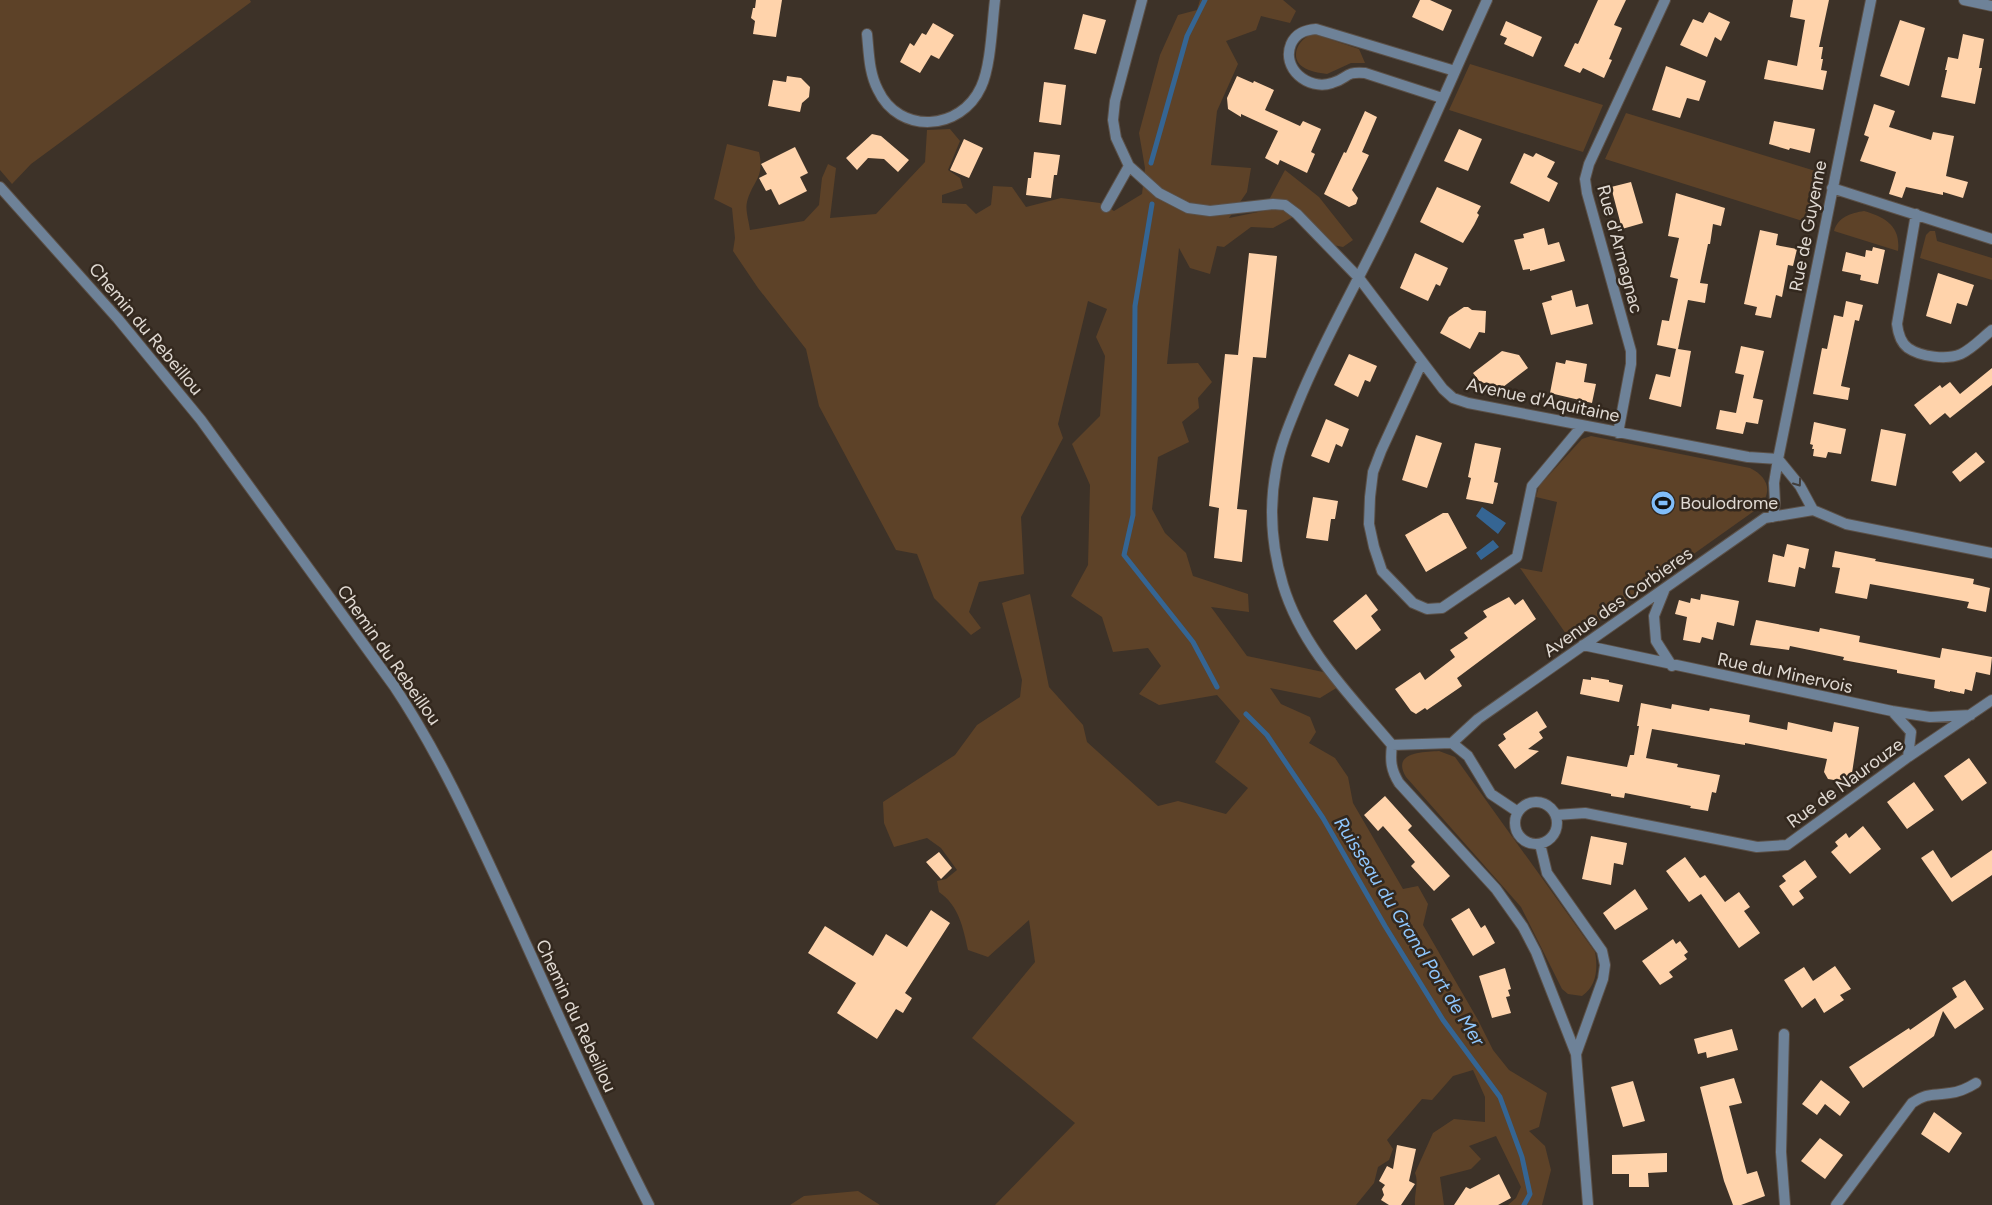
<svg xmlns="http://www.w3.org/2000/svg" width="1992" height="1205" font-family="Figtree,sans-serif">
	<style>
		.green { fill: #5d4228 }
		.water { fill: #356593 }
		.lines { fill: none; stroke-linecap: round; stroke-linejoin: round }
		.stream { stroke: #356593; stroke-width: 5 }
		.building { fill: #ffd3ab }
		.street-casing { stroke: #5b5047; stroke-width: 12 }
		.street { stroke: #6e8298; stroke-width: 10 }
		.oneway { stroke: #423e3c }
		.labels { text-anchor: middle; stroke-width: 5; stroke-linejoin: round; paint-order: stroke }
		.street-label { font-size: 18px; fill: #e1dad3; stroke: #33281e }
		.poi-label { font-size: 18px; fill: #e1dad3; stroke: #33281e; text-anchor: start }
		.water-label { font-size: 19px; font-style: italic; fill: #8fc6fc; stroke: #33281e }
	</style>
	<rect width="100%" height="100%" fill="#3d3228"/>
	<path class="green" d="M0,0h250l1,2 -220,162 -19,20 -12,-14z
		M1200,0h83l13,11 -6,12 -29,-7 -5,14 -30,11 12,23 -21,47 -6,54 40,3 -4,24 -18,26 34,-7 22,-41 34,27 34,43 -10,7 -25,-5 -25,-25 -20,11 -22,-1 -27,20 -7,-1 -7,28 -20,-6 -11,-20 -12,116 31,-1 14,19 -14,16 1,10 -17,14 7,20 -31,15 -6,52 13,24 21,20 7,23 55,18 1,18 -38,-5 36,49 76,16 15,15 -18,11 -50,-10 11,16 29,13 6,15 -7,11 26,15 13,19 5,26 50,86 15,-3 10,18 -5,21 55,95 15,30 16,20 38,23 -8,34 -10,4 16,15 6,24 -9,35h-34l8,-7 5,-11 -25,-51 -27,10 12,13 -10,10 -31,8 4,28h-29c-1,-11 4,-22 0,-32l18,-40 21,-14 31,3v-25l-12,-27 -20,6 -21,24 -10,-1 -35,41 6,9 -4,11 -11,7 -4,16 -18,22h-361l80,-82 -103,-85 63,-76 -6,-42 -41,37 -20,-7c-5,-23 -9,-44 -29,-58l-2,-11 9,-2 11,-9 -16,-22 -14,-10 -33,9 -10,-24 -1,-21 72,-47 22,-30 43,-28 2,-17 -20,-77 28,-9 19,93 34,38 4,17 71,64 20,-5 48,13 22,-26 -33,-26 25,-41 -23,-26 -58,10 -20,-11 22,-28 -13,-18 -35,4 -11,-35 -31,-21 17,-31 2,-80 -18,-41 28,-28 5,-60 -9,-19 11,-28 -19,-8 -30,123 5,14 -42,79 3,57 -45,8 -10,30 12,16 -10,7 -37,-37 -17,-44 -21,-4 -77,-144 -13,-57 -48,-61 -25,-37 2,-13 -3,-30 -18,-9 13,-55 32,8c6,26 -6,28 -12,50 -2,8 2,20 3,28l54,-9 15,-16 3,-27 6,-14 8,4 -6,50 46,-4 49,-52 2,-32 23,-1 10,12 -12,29 12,8 3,10 -21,7v8l24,1 10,10 15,-9 2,-19 19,1 14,20 35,-9 39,5 14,8 28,-17 3,-26 -6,-35 21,-78 18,-40 19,-5z
		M1311,35h6l42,14 6,14h-14l-24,11c-8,-1 -18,-3 -24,-7 -14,-9 -5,-28 8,-32z
		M1470,64l133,41 -20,47 -134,-42z
		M1626,113l196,60 -10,51 -207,-65z
		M1864,211c21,6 37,15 34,40l-64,-20c4,-14 17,-18 30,-20z
		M1930,231h5l2,10 55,17v22l-72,-22 6,-23z
		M1591,436l159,32c20,10 23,26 7,41l-186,132 -51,-73 22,4 15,-70 -21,-5 3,-11 43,-47z
		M1439,751l16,6 140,195c3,16 2,34 -13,44l-14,-2 -6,-5 -41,-82 -115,-130c-15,-25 17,-25 33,-26z
		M858,1191l22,14h-90l14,-9z"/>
	<path class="water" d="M1482,507l24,16 -8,11 -22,-18z
		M1493,540l6,7 -18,13 -5,-7z"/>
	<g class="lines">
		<path class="stream" d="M1151,163l36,-127 18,-36
			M1152,204l-17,102 -2,209 -9,40 69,87 24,45
			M1246,714l21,21 56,83 62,108 58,94 57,77 22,60 8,37 -6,11"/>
	</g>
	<path class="building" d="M756,0h26l-6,37 -23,-3 2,-13 -4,-3 2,-10h2z
		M1420,0h10l22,10 -9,21 -31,-14z
		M1598,0h28l-12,25 8,3 -13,31 3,1 -8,18 -21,-10 -3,5 -16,-7 11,-23 3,1z
		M1793,0h36l-10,47h4l-2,12h2l-2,11 6,1 -4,19 -59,-11 4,-19 29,6 8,-46 -15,-3z
		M1709,12l21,10 -9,19 -6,-4 -8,20 -27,-12 13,-26 10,4z
		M1083,14l23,6 -10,34 -22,-5z
		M1900,20l25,8 -16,58 -29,-10z
		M1506,21l36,16 -9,20 -29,-13 3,-6 -7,-3z
		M933,23l21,12 -15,24 -8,-4 -11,18 -20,-11 10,-19 4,3 8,-13 4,2z
		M1963,34l21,5 -5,29h3l-7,36 -34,-7 6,-27h-2l3,-13 10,2z
		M1666,66l40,15 -7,20 -12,-3 -7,20 -28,-8z
		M787,76l14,2 9,9 -1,10 -7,6 -2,9 -32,-6 5,-26 13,2z
		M1237,76l16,7 1,-2 20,9 -9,20 35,16 3,-5 18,8 -10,23 4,2 -8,19 -27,-13 -2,5 -13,-7 13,-27 -37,-17v3l-13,-8 -1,-11z
		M1044,82l22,3 -5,40 -22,-3z
		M1874,104l21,7 -6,16 42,13 2,-8 21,4 -8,40 22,6 -5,16 -20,-6v3l-37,-8 -4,11 -13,-4 7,-22 -36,-11 9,-24 -5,-2z
		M1365,111l12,6 -15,35 7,3 -17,35 6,8 -2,6 -7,3 -25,-13 20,-42 2,1z
		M1774,121l41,8 -5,24 -20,-5 -1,2 -20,-6z
		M1459,129l23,10 -14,32 -24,-10z
		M872,134l9,2 28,24 -11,12 -14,-13 -16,-1 -11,12 -11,-12z
		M964,139l19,9 -14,30 -19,-8z
		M795,147l13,26 -8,4 7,14 -28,14 -8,-16 -5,2 -7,-13 8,-4 -6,-10z
		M1034,152l26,3 -3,20h-3l-3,23 -25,-3 2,-17h3z
		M1524,153l9,4 3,-4 19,9 -8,15 11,6 -9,19 -39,-19z
		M1631,182l12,41 -21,6 -11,-42z
		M1437,187l44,19 -4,7 2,2 -5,10 -11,18 -43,-21z
		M1676,193l49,15 -4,18 -8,-2 -3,20h-2l-8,39 8,1 -3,19 -17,-3 -10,49 13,2 -10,56 -32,-8 7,-25 14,3 6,-28 -19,-4 5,-25 7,1 9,-42 -8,-2 9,-39 -11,-2z
		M1544,228l4,17 11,-3 6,19 -35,10v-2l-7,1 -9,-30 10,-2 -1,-4z
		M1760,230l18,4 -2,11 21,4 -4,17 -5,-1 -6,32 -6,-2 -5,23 -16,-3 2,-8 -13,-3z
		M1873,247l12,3 -7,34 -18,-4 1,-5 -19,-4 4,-19 19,5 1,-7 6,1z
		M1249,253l28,3 -11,102 -13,-1 -16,152 10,1 -5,52 -28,-4 5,-50 -10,-2 16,-152 13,1z
		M1415,253l33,15 -8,18 -4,-2 -8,17 -28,-13z
		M1938,273l36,12 -7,21 -10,-3 -6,21 -25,-8z
		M1572,290l4,17 12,-3 5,20 -42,11 -9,-32 10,-3 -1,-4z
		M1846,301l17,4 -4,16 -4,-1 -14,66 9,2 -2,12 -35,-6 9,-46 5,1 7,-34 9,2z
		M1464,307h4l4,3 14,1 -1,22 -6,-1 -9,17 -30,-16 9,-16z
		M1741,346l23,5 -11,47 10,2 -5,24 -12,-2 -3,12 -27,-5 4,-19 16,3 8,-38 -9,-2z
		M1502,351l17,4 9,13 -25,19 -23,-5 -7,-9z
		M1349,354l28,12 -7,16 -5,-2 -7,17 -24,-12z
		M1566,360l21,4 -3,18 12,2 -4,19 -42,-10 6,-31 9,2z
		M1992,368v17l-42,33 -5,-5 -15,12 -16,-20 26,-20 2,3 8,-6 10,12z
		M1326,419l23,10 -7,18 -6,-3 -7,19 -18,-7z
		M1814,422l32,7 -5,25 -13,-2 -2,6 -13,-2 1,-7h-2l1,-4 -3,-1z
		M1881,429l25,5 -10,52 -25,-5z
		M1416,435l26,8 -15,45 -25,-8z
		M1475,443l26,5 -7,34 4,1 -5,21 -27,-5 5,-21 -3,-1z
		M1976,452l9,10 -25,20 -8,-10z
		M1313,497l25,4 -3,18h-4l-3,22 -22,-3z
		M1443,513h5l19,35 -41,24 -21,-37z
		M1787,544l22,5 -4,20 -6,-2 -4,20 -27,-5 5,-28 11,3z
		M1835,551l41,8 -1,2 99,18 -1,5 17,4 -4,24 -19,-4 2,-6 -99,-18 -3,15 -32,-6 5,-25 -8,-1z
		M1366,594l12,16 -7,6 10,14 -25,20 -23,-29z
		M1701,594l38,7 -5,25 -17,-4 -4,18 -11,-3 -2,6 -17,-3 4,-23 -12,-3 4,-14 11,3 1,-5 9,2z
		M1509,597l6,8 8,-6 13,20 -79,59 5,8 -35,24 -2,-2 -9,6 -5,-3 -16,-22 25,-17 5,8 30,-23 -5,-7 18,-12 -4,-5 23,-16 -4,-6z
		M1756,620l63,12 1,-4 40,8 -1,6 81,16 2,-10 50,9 -2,18 -14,-3 -4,19 -7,-2 -1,5 -14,-3v1l-16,-4 1,-8 -38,-7v-3l-54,-10 1,-3 -54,-11 -1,4 -39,-5z
		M1591,677l18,3v2l14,3 -4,17 -39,-8 3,-15 8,1z
		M1641,703l30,6 1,-5 37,7 1,-3 40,7 -1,7 38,8 1,-8 44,10 2,-10 25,5 -7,46 -12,8 -12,-2 -4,-7 3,-13 -82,-16v2l-93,-16 -6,29 32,6 -1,3 43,8 -4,18 -4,-1 -4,19 -18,-3 1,-2 -66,-13 -1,5 -13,-2v-2l-50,-10 6,-28 60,11 3,-12h4l5,-29h-2z
		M1537,711l10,16 -8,5 4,6 -15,11 11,2 -24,18 -17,-24 8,-6 -3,-5z
		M1969,758l18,25 -25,18 -18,-25z
		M1914,782l20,28 -27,19 -20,-27z
		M1385,796l27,30 -4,4 42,46 -16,15 -23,-25 4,-4 -32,-36 -5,5 -14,-16z
		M1863,826l18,23 -31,25 -19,-22 7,-6 -3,-4 11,-9 3,5z
		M1591,836l36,7 -4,22 -9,-2 -3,22 -29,-6z
		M1933,850l18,28 41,-28v25l-40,27 -31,-44z
		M939,852l13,16 -11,11 -15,-17z
		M1685,857l15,21 5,-3 20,27 14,-10 11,15 -6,4 16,22 -21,15 -38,-54 -12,8 -23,-31z
		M1805,860l12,17 -18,14 5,7 -11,8 -14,-20 7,-5 -4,-5z
		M1635,889l13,20 -33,21 -12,-17z
		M1469,908l12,20 4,-3 10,18 -22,13 -22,-37z
		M931,910l19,13 -45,70 7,5 -9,15 -7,-4 -19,30 -40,-26 19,-30 -48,-30 17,-27 48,30 13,-22 21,13z
		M1673,939l3,5 4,-3 8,11 -4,3 3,4 -18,13 4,5 -13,8 -18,-24z
		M1835,966l16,23 -11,6 4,5 -20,13 -9,-15 -13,10 -18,-28 20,-13 9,14z
		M1505,968l6,21 -3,1 2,6 -4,1 5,16 -19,5 -13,-42z
		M1965,980l19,29 -29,20 -12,-18 -9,25 -71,52 -14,-21 60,-39 1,2 47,-33 -5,-9z
		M1732,1029l6,21 -31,8 -1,-6 -8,2 -4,-15z
		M1734,1078l8,25 -13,3 18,68 10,-3 8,25 -24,9h-8l-9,-24 -24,-94z
		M1821,1080l29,22 -10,14 -15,-12 -8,11 -15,-11z
		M1633,1081l12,40 -22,6 -12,-40z
		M1934,1112l28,21 -13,20 -28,-19z
		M1820,1138l23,17 -18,24 -24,-18z
		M1397,1145l19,4 -7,32 6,3 -14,21h-12l-8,-5 3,-5 -2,-6 3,-4 -6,-4 8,-15 6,3z
		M1667,1153v19l-19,1 1,14h-20v-13h-17v-19z
		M1499,1174l12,24 -13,7h-44l12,-18 4,2z"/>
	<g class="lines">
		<defs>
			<path id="street" d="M1142,0l-27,101 -2,19 3,18 13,28 30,27 29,15 22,3 63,-7 12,1 12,9 62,64 84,111 10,9 15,5 280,54 30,2
				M1487,0c-35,77 -68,155 -105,231 -28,58 -60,112 -84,172 -9,22 -18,43 -22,67 -7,37 -4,78 7,115 19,63 67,110 109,160 -2,16 -1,25 7,38l97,106 27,38 13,25 40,102 12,151
				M1964,0l28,6
				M867,34c2,20 2,39 11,56 21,45 83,41 103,-3 10,-21 11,-63 14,-87
				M1442,98l-77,-25c-21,-2 -17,6 -33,10 -24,8 -51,-15 -41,-39 5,-11 14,-14 25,-15l139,42
				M0,187l118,132 83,101 193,266c50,75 85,156 123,238 43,95 85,189 132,281
				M1832,188l160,51
				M1106,207l23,-41
				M1916,214l-19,110c1,9 3,18 11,24 13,9 39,12 53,6 11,-5 21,-16 31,-24
				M1422,362l-41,89 -8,21 -3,25 -1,27 5,23 8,24 31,32 14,6 15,-1 75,-51 15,-71 50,-60
				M1618,433l13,-69v-13l-44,-158 -2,-14 4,-15 76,-164
				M1778,459l22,27 13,24
				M1813,510l33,14 146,29
				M1773,517l2,-14 -1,-20 4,-24 93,-459
				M1664,591l-10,25 2,25 16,25
				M1583,645l309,66 38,6 41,-2
				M1892,711l19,21 -3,25
				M1452,743l26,-24 287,-201 48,-8
				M1392,745l60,-2 16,13 23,38 27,18
				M1515 823a21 21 0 1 1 42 0a21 21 0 1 1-42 0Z
				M1556,815l29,-2 172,34 30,-2 121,-88 84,-57
				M1540,844l7,29 55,78 3,14 -2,14 -27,75
				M1784,1034l-3,118 4,53
				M1836,1205l76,-102c17,-11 20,-7 38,-10 10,-1 18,-5 26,-10"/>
		</defs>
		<use href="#street" class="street-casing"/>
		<use href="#street" class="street"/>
	</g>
	<defs><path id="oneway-chevron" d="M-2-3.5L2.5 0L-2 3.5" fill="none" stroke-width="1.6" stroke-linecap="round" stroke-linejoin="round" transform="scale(1.25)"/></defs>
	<use class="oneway" href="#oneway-chevron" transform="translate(1798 483) rotate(54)"/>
	<defs>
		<symbol id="stadium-disc" viewBox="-11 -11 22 22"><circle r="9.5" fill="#80bdfa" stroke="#33281e"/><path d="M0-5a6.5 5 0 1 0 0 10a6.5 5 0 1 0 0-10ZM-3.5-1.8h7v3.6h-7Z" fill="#111"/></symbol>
	</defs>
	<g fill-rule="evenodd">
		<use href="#stadium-disc" x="1649" y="489" width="28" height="28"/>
	</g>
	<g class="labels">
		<g class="street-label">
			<text transform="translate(1808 226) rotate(-79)" y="6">Rue de Guyenne</text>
			<text transform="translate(1620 249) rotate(75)" y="6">Rue d'Armagnac</text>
			<text transform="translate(146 329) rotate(50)" y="6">Chemin du Rebeillou</text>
			<text transform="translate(1543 400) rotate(12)" y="6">Avenue d'Aquitaine</text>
			<text transform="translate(1618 602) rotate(-35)" y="6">Avenue des Corbieres</text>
			<text transform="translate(389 655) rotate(55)" y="6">Chemin du Rebeillou</text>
			<text transform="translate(1785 673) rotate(12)" y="6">Rue du Minervois</text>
			<text transform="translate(1845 783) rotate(-36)" y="6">Rue de Naurouze</text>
			<text transform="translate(576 1016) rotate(65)" y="6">Chemin du Rebeillou</text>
		</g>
		<g class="poi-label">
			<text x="1680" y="509">Boulodrome</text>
		</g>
		<g class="water-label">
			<text transform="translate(1410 931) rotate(58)" y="7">Ruisseau du Grand Port de Mer</text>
		</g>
	</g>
</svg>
